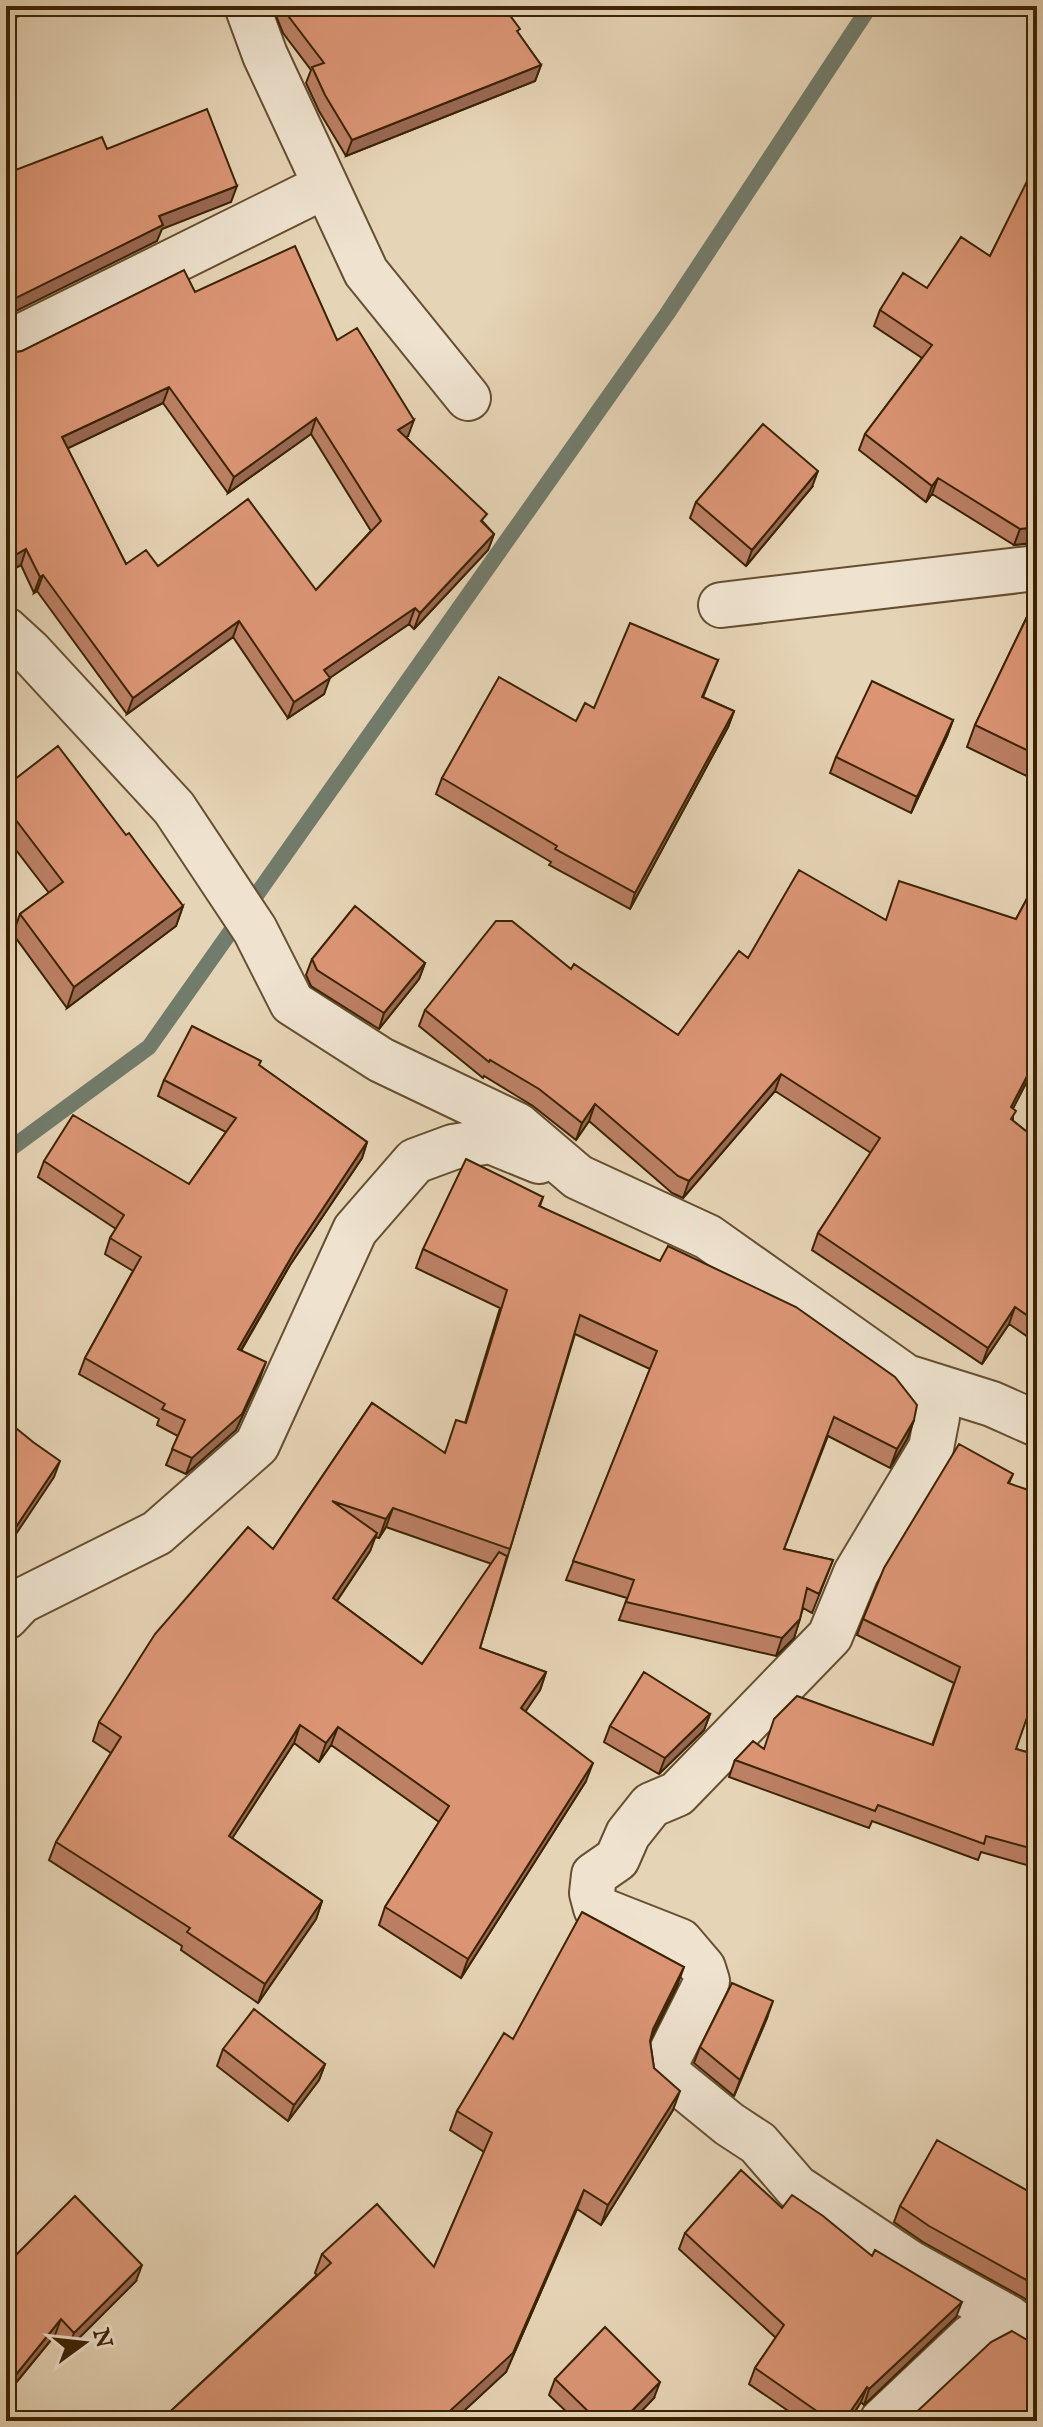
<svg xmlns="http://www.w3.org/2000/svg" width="1043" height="2427" font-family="'IM FELL English',serif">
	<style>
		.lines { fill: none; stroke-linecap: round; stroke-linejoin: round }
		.stream { stroke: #727c6c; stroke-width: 16 }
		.minor-casing { stroke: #664f30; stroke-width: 48 }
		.minor { stroke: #efe3d0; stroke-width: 44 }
		.wall { fill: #bc8065; stroke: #3c2303; stroke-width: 2; fill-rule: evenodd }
		.shaded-wall { fill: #996852; stroke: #3c2303; stroke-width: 2 }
		.building { fill: #db9575; stroke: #3c2303; stroke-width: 2; fill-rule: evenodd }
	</style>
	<rect width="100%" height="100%" fill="#e6d4b6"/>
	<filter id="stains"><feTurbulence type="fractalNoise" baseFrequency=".0025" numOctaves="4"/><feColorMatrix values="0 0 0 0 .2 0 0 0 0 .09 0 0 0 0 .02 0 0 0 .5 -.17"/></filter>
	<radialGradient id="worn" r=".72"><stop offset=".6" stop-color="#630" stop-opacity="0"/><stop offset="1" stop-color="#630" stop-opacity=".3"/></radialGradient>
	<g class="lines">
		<path class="stream" d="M6,1152l143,-105 518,-733 203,-308"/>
		<defs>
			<path id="minor" d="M247,6l18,49 101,217 102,126
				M6,344l319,-158
				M721,605l316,-37
				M6,630l24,22 144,156 81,122 37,73 89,57 136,65 61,52 130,60 198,140 86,27 45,20
				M906,1377l31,40 -6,31 -75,125 -26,63 -153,158 -26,11 -23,29 -11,25 -23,16 -2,18 4,15 84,33 23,27 4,13 -39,78 1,16 60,49 29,19 38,44 114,76 99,55 28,21
				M6,1617l15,-16 136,-68 100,-88 98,-215 60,-69 38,-14 37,-6 49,20
				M882,2421l89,-84 38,-19"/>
		</defs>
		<use href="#minor" class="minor-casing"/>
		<use href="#minor" class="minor"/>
	</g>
	<path class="wall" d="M272,6h231l15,27 23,32 -6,16 -189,75 -27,-45 -13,-28 5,-13 -28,-37z
		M1037,166v369l-5,8 -18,2 -82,-51 -6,8 -67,-52 6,-16 57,-76 -48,-32 6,-16 47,-22 63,-32z
		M195,292l142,48 71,96 -2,1 88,97 -6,16 -74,79 -5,-5 -80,54 -5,16 -36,24 -55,-81 -106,77 -90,-123 -3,2 -13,-28 -15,8v-222l5,2 11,-2zM163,403l65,90 83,-59 60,97 -55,59 -158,-24 -32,-2 -59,-116z
		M812,487l-66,79 -56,-48 6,-16z
		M1037,596v185l-70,-34 8,-22z
		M718,660l-15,37 31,14 -6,16 -98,182 -81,-44 2,-3 -115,-68 6,-16 134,-57 18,-13z
		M953,720l-6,16 -36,77 -81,-40 6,-16z
		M6,786l120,49 57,71 -7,20 -109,82 -54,-74 7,-20 29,-21 -43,-56z
		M1037,880v182l-24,46v13l24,19v203l-28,-19 -27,40 -170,-114 6,-17 53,-80 -96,-62 -92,107 -11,-5 -83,-72 -13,19 -43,-34 -49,-30 -1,2 -64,-52 6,-16 146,-41 107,66 70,-77 137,-38 131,-1z
		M312,959l113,4 -6,16 -40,50 -68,-43 -5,-11z
		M260,1066l107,76 -5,16 -72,107 -49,86 19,27 -24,52 -50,44 -20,-9 12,-29 -21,-11 2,-6 -80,-45 6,-16 48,-87 -28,-17 5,-16 6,-9 -78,-52 6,-16 145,23 37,-52 -68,-36 6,-16z
		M543,1197l-3,9 374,214 -7,19 -17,29 -62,-32 -44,113 49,11 -21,53 -9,-5 -9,30 -18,18 -157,-36 8,-22 -61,-18 84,-211 -75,-35 -95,314 66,24 -6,18 -15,21 61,70 -125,197 -82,-53 6,-18 54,-85 -108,-77 -12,17 -25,-19 -62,95 90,63 -6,18 -58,84 -77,-53 1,-4 -133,-86 7,-18 55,-89 -18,-12 6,-19 174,-173 99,-146 72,50 21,-30 35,-115 -84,-40 7,-19zM386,1527l106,37 -70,100 -85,-63 33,-50 5,-14 4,1z
		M1013,1474l-4,9 7,266 21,6v113l-56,-16 -3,8 -106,-39 -3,7 -140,-51 6,-17 197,-15 22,-62 -97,-48 6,-16z
		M710,1714l-6,16 -45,44 -55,-32 6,-16z
		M677,1986l-27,55 4,27 19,42 -72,115 -24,-16 -71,163 -53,49h-293l157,-146 -2,-2 7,-19 112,13 50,-115 -34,-22 7,-19 56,-72z
		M767,2018l-33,78 -40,-33 6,-16z
		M223,2049l102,15 -6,16 -31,41 -71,-55z
		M1037,2196v112l-13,-10 -101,-56 -29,-20 6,-16z
		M782,2208l90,48 84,61 -92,88 -3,-3 -12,19h-46l-54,-37 6,-16 21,-30 -97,-89 6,-16z
		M6,2265l130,16 -68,68 -13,-14 -49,60z
		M555,2379l99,19 -22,23h-56l-27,-26z"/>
	<path class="shaded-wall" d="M6,6h48l-48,14z
		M541,65l-6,16 -189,75 6,-16z
		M237,186l-6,16 -69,27 -5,12 -151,75v-13l153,-87z
		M169,387l-6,16 -107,51 6,-17z
		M316,418l-5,16 -83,59 6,-16z
		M414,420l-6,16 -16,10 6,-16z
		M818,471l-6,16 -66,79 6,-16z
		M938,478l-6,16 -6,8 6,-16z
		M1037,527v8l-5,8 -18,2 6,-16z
		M494,534l-6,16 -74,79 6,-16z
		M26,549l-5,16 -15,8v-8l2,-6z
		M43,575l-6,16 -3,2 6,-16z
		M415,608l-6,16 -91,62 6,-16z
		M239,621l-6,16 -106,77 6,-16z
		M330,678l-6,16 -36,24 6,-16z
		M734,711l-6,16 -98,182 5,-16z
		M953,720l-6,16 -36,77 6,-16z
		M183,906l-7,20 -109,82 7,-21z
		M425,963l-6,16 -40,50 5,-16z
		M1037,1057v5l-32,62 6,-17z
		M781,1074l-6,17 -92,107 6,-17z
		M595,1104l-6,17 -13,19 6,-17z
		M367,1142l-5,16 -72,107 -58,100 6,-16 58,-100z
		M1015,1307l-6,17 -27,40 6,-16z
		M266,1362l-6,16 -24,52 -50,44 6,-16z
		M914,1420l-7,19 -17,29 7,-19z
		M60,1461l-6,16 -48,72 2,-10z
		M393,1508l-7,19 -7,11 7,-19z
		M377,1533l-7,18 -44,66 7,-19z
		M800,1619l-6,19 -18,18 6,-18z
		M546,1672l-6,18 -25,37 6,-19z
		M710,1714l-6,16 -45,44 6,-16z
		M300,1725l-6,18 -72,111 7,-18z
		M338,1727l-7,18 -12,17 7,-19z
		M593,1763l-7,18 -125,197 7,-19z
		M322,1901l-6,18 -58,84 7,-19z
		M684,1967l-7,19 -31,62 7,-19z
		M773,2001l-6,17 -33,78 6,-16z
		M325,2064l-6,16 -31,41 6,-16z
		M680,2091l-7,19 -72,115 7,-20z
		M584,2190l-7,19 -71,163 -53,49h-14z
		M142,2265l-6,16 -68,68 6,-16z
		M962,2302l-6,15 -92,88 5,-16z
		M61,2319l-6,16 -49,60v-8z
		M660,2382l-6,16 -22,23h-10z
		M867,2387l-6,15 -12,19h-5z"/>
	<path class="building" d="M285,6h218l17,23 -3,2 24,34 -189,75 -27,-45 -13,-28 12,-4 -35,-46z
		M207,109l30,77 -78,30 4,9 -157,78v-135l5,-2 2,5 89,-34 5,12z
		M1035,165l2,1v361l-17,2 -82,-51 -6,8 -67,-52 67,-89 -52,-35 23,-37 24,15 34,-51 29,19z
		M295,246l42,94 20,-12 57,92 -16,10 89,84 -6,7 13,13 -74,79 -5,-5 -91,62 6,8 -36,24 -55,-81 -106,77 -90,-123 -3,2 -14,-28 -18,10 -2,-5v-203l5,2 11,-2 162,-81 11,22zM169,387l65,90 82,-59 65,103 -65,69 -68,-91 -90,67 -12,-16 -20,14 -64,-127z
		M763,424l55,47 -66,79 -56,-48z
		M1037,596v159l-62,-30z
		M630,623l88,37 -16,37 32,14 -99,182 -80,-44 2,-3 -115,-68 57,-101 77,44 9,-18 9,5z
		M872,681l81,39 -36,77 -81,-40z
		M58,746l68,89 3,-2 54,73 -109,81 -54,-73 43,-32 -57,-75v-21z
		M799,870l87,50 13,-39 117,38 21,-39v177l-26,50 5,4 -5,8 26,21v182l-22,-15 -27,41 -170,-115 62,-95 -99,-64 -92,107 -11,-5 -83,-72 -13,19 -43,-34 -49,-29 -1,2 -64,-52 71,-89h16l59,48 3,-5 104,71 61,-84 9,7z
		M355,906l70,57 -41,50 -67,-43 -5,-11z
		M192,1026l69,35 -2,4 108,77 -71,107 -58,100 28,13 -24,52 -50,44 -20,-9 13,-29 -23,-11 3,-5 -80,-46 56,-101 -31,-19 14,-23 -80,-54 29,-46 116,69 47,-66 -72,-38z
		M466,1159l77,38 -4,9 121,55 8,-15 128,61 99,70 22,28 -3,15 -17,29 -63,-32 -50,132 49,11 -14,34 -12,-6 -7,31 -18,19 -156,-36 8,-22 -61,-19 84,-210 -77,-36 -70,234 -117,-41 -7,11 -54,-18 45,32 -44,65 89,66 77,-112 8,4 -27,92 66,24 -25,36 72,55 -125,196 -83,-52 64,-101 -111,-79 -12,16 -26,-18 -71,111 93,65 -57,83 -78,-52 3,-4 -134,-86 65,-105 -22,-15 56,-88 93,-107 25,22 99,-146 73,50 11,-33 10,3 41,-133 -84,-41z
		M6,1420l27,22 27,19 -52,78 -2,-1z
		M959,1444l54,30 -5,9 29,10v196l-21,60 21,6v95l-51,-14 -2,8 -106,-39 -3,6 -140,-51 18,-19 11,8 10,-30 23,-23 136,49 27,-78 -97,-48 21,-51z
		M644,1672l66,42 -45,44 -55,-32z
		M582,1912l102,55 -31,62 -3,12 4,27 26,23 -72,114 -24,-15 -71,163 -74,68h-279l171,-158 -9,-9 55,-50 57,63 58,-134 -35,-22 47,-78 9,6z
		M732,1983l41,18 -33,79 -40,-33z
		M254,2009l71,55 -31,41 -71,-56z
		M937,2140l100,56v91l-7,-5 -101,-56 -29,-20z
		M741,2170l41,38 10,-13 31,21 49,40 3,-6 87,52 -93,87 -2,-2 -23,34h-13l-76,-53 29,-43 -99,-92z
		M75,2196l67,69 -68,68 -13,-14 -55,68v-122z
		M605,2327l55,55 -38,39h-24l-43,-42z
		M1012,2331l25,15v75h-130l84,-79z"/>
	<rect width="1043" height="2427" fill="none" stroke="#e6d4b6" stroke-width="32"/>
	<rect x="8" y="8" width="1027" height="2411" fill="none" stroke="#3c2303" stroke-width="4"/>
	<rect x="16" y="16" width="1011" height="2395" fill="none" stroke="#3c2303" stroke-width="2"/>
	<g transform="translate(84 2343) rotate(75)" stroke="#efe3d0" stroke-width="6" paint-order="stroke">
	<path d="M0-6L14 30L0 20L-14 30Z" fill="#3c2303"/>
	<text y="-12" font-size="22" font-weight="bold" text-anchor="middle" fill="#3c2303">N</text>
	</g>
	<rect width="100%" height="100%" filter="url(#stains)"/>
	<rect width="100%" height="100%" fill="url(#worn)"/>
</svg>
